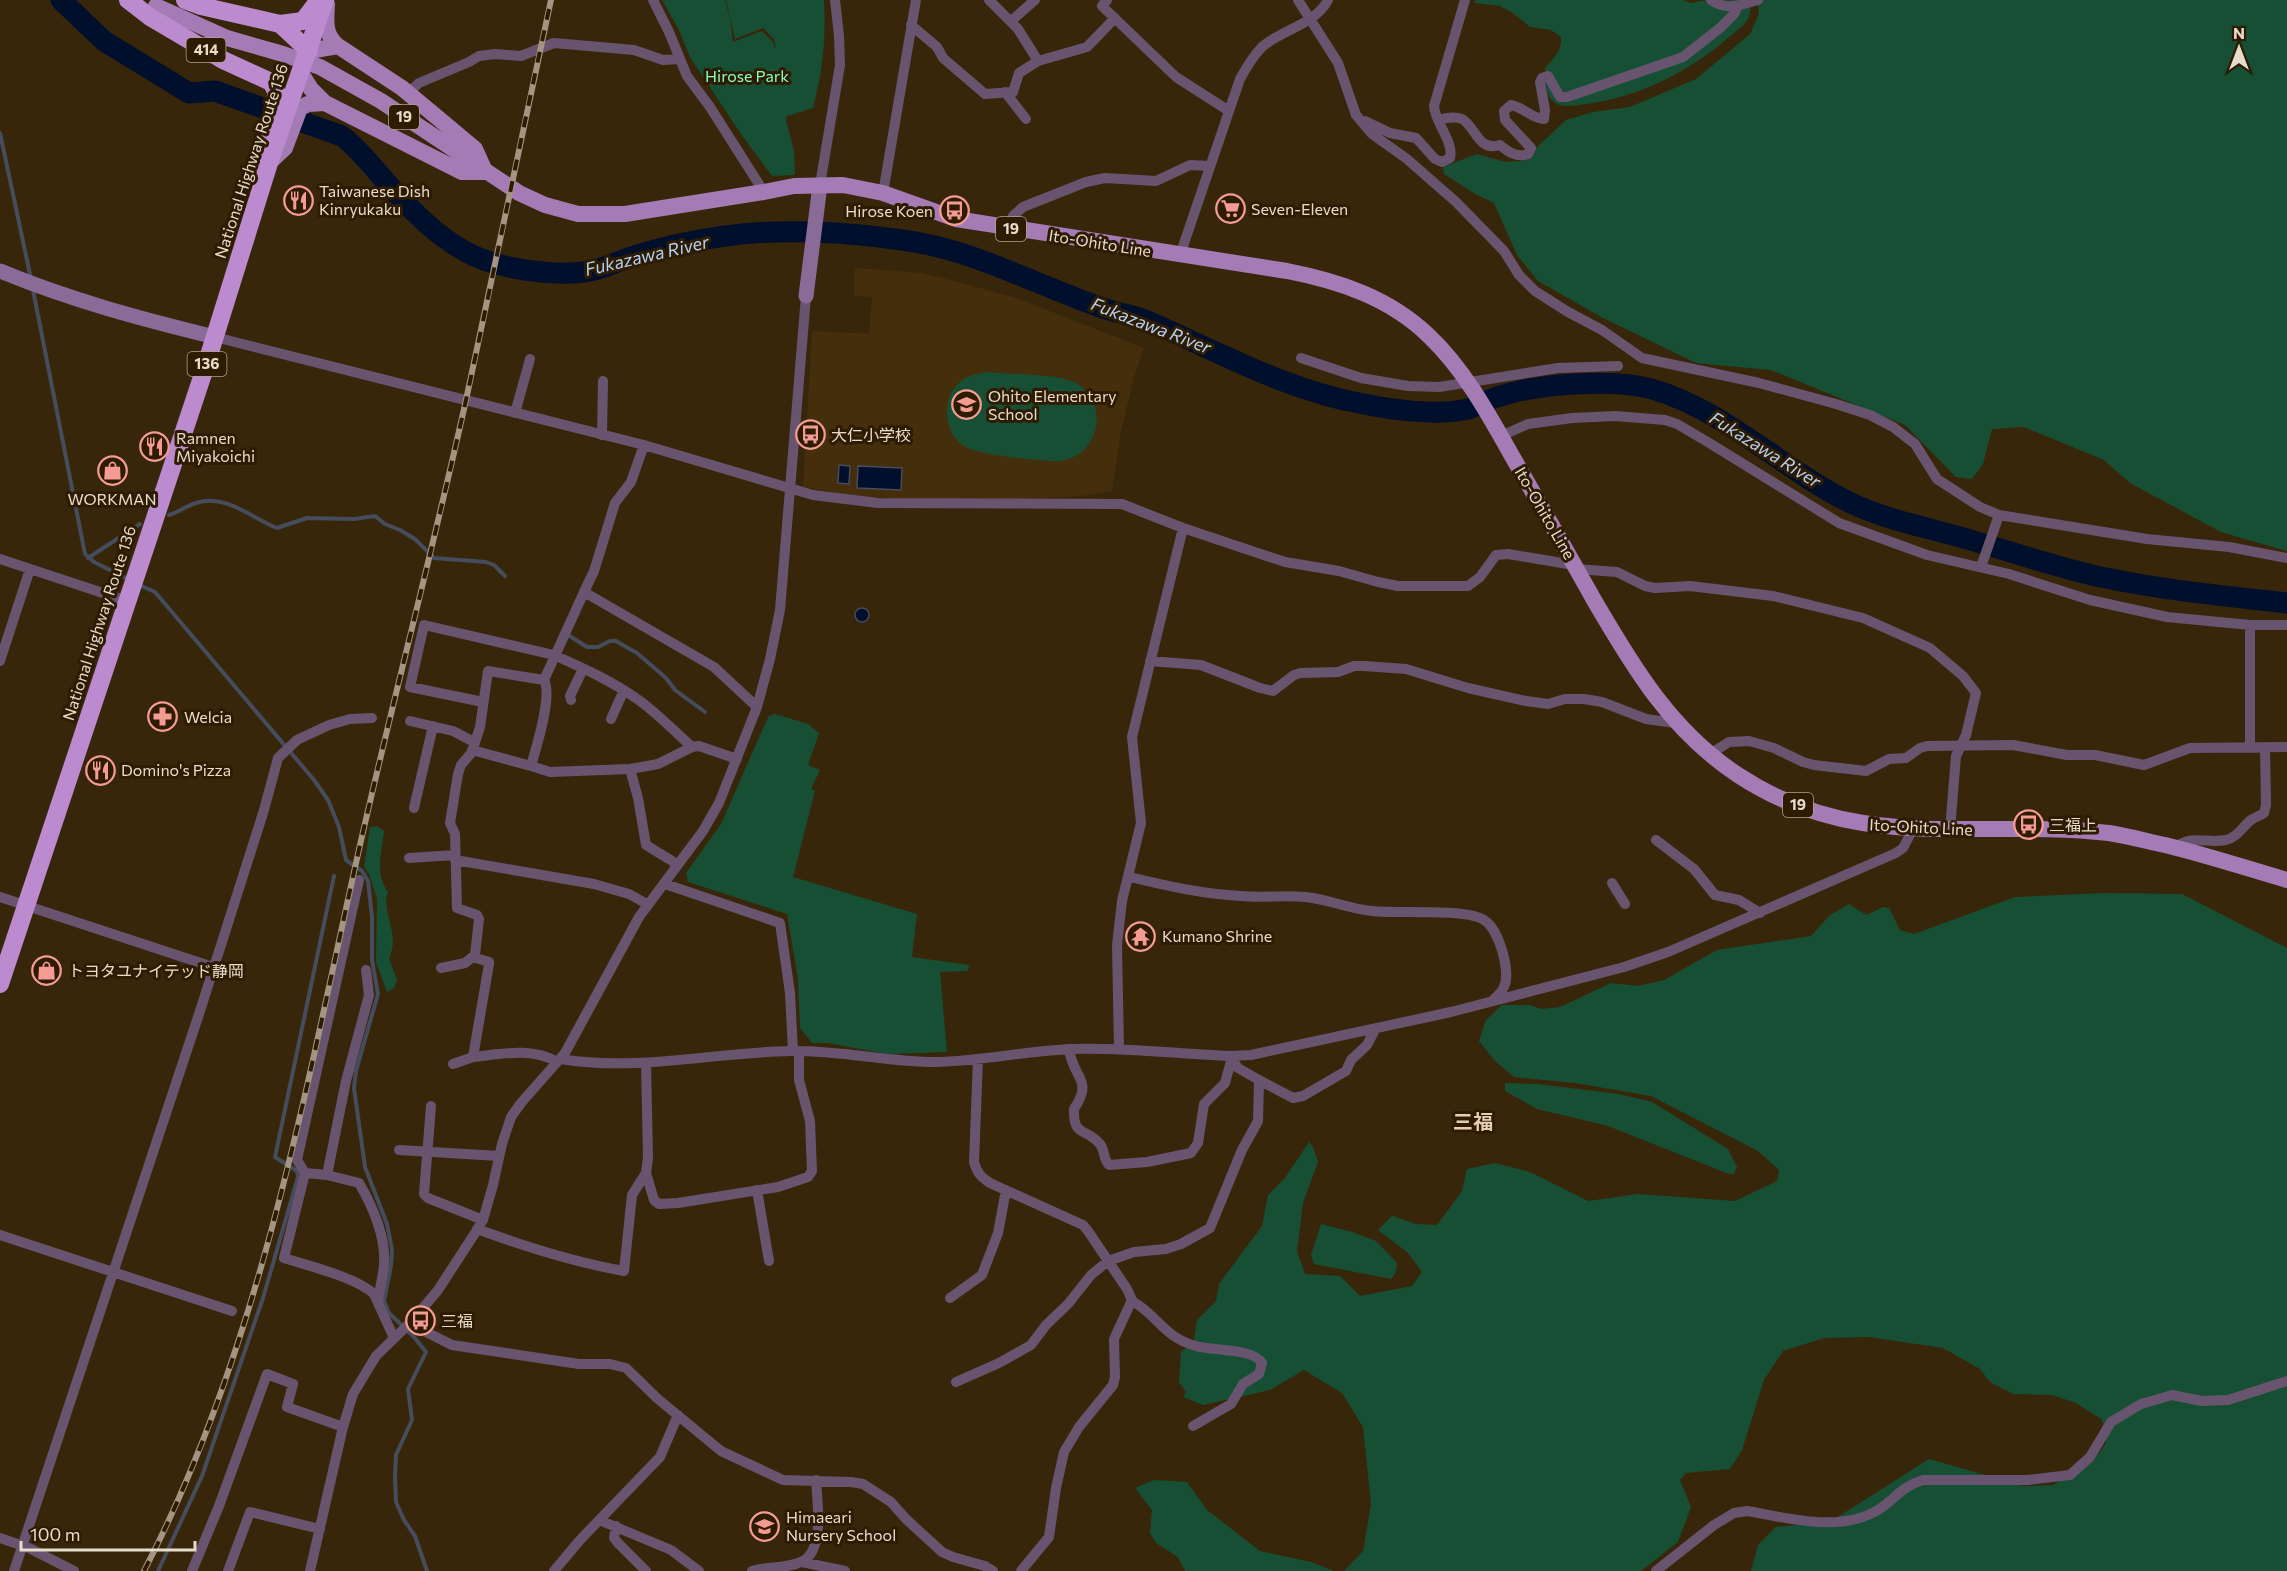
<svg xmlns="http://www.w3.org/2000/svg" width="2287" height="1571" font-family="Commissioner,'Noto Sans JP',sans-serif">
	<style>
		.built { fill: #452e0c }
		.green { fill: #174f34 }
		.water { fill: #000f2c; stroke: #454c5c; stroke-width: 1.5 }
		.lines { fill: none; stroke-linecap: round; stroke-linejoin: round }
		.stream { stroke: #454c5c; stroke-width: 4 }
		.river { stroke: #000f2c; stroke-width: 21 }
		.street { stroke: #68546f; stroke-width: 10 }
		.secondary { stroke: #8a6a96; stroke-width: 15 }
		.primary { stroke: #a47bb4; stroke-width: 16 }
		.highway { stroke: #bc8acf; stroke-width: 18 }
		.rail-casing { stroke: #a49582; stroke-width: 6 }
		.rail { stroke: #2e1c02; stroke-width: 4; stroke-dasharray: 11; stroke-linecap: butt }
		.labels { text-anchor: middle; stroke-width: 6; stroke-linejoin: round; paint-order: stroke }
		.shield { fill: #2e1c02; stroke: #b0a28f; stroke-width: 1.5 }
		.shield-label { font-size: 15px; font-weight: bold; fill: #e7dbcc }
		.park-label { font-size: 16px; fill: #84fdbe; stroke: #2e1c02 }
		.street-label { font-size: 16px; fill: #e7dbcc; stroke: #2e1c02 }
		.poi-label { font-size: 16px; fill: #e7dbcc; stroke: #2e1c02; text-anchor: start }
		.water-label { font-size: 18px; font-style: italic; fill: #b4d0f2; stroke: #2e1c02 }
		.quarter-label { font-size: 20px; font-weight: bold; fill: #e6ceaf; stroke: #2e1c02 }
	</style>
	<rect width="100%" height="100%" fill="#38260b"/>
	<path class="built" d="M855,268l67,5 40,10 57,16 125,49 -10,29 -13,55 -9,59 -31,5 -66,3 -125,-1 -27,-1 -60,-10 9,-156 57,3 3,-37 -18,-1z"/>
	<path class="green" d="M662,0h63l5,19 3,23 29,-11 10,10 4,8 -2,-10 -11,-11 -28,11 -9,-39h98c2,40 -1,69 -11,108l-26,8 -1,4 8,31 1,24 -23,1 -31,-42 -51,-77 -11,-27z
		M1475,0h208l8,3 16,-3h43c1,8 1,15 -4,22 -4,5 -11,10 -17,15 -40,35 -90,60 -143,67 -11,1 -23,5 -32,-2 -10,-7 -8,-23 -9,-34 9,-10 17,-18 16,-31l-10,-7 -21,-3 -17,-14 -13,-7 -26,-3z
		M1757,0h530v551l-66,-19 -91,-49 -26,-23 -80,-33 -32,2 -9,35 -11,15 -16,-2 -51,-52 -134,-55 -75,-7 -93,-45 -65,-37 -21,-26 -23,-52 -17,-8 -33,-21 -1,-7 34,-13 28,8 17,-1 44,-41 27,-8 37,-5 66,-28 54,-45 9,-20z
		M986,372c21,2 75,2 90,11 36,21 23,81 -25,78 -21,-2 -68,-5 -85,-14 -23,-12 -26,-50 -5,-66 8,-6 16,-7 25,-9z
		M775,714l33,10 11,9 -11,32 12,5 -9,19 4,2 -22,86 124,37 -5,43 57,8 -1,6 -28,1 7,80 -60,2 -59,-11h-16l-12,-15 -2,-49 -11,-65 -99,-32 -2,-9 35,-49 43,-98 5,-10z
		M377,826l7,5c-2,24 -10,40 4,61 -8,19 13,40 1,66l8,22 -3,8 -7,4 -11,-30 1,-63 -8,-25 -5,-7 6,-40z
		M2105,893l77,1 105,54v623h-536l7,-26 18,-18 54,-5 99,-63 95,27 29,-1 41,-25 12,-17v-12l-5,-12 -25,-16 -24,-8 -39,-1 -23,-12 -10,-13 -37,-21 -74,-11 -45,1 -41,13 -19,29 -22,70 -12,19 -44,4 -6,7 11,27 -13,35 -37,29h-297l19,-20 8,-47 -8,-77 -21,-34 -38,-23 -34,20 -67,15 -20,-8 3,-5 -7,-10 2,-30 13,-11 3,-21 19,-19 3,-17 43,-58 6,-31 17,-17 24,-36 4,5 5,15 -15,41 -6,48 8,23 35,2 20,20 52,-10 10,-14 -15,-20 -29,-22 14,-14 24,8 21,1 25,-34 5,-22 28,-6 35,9 58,29 50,-7 97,7 42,-20 2,-11 -21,-19 -107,-55 -76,-13 -61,-6 -20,-17 -15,-19 7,-21 16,-15h28l11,4 19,-2 51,-24 27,3 26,-6 53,-30 94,-14 19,-21 19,-11 17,11 17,-8 6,1 11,22 14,4 101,-37z
		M1505,1083l33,1 81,10 33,8 76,47 9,18 -3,7h-5l-121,-48 -71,-17 -32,-18z
		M1321,1224l31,8 24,9 21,22 -1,9 -5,7 -77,-15 -3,-9z
		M1154,1480l33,2 20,28 53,41 51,11 23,9h-149l-7,-14 -22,-14 -6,-10 2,-23 -17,-22z"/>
	<path class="water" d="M839,465l11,1 -1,18 -11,-1z
		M858,466l44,2 -1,22 -44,-2z
		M855 615a7 7 0 1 1 14 0a7 7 0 1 1-14 0Z"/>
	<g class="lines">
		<path class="stream" d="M0,133l31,146
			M33,290l52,264 9,8 34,17
			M169,515c10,-3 17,-9 27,-12 30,-10 55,15 81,25l30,-10 47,1 21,-3 10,8 15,6 15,9 19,19 52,4 8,3 11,11
			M88,558l52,-34
			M137,584l18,8 159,188 14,20 11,27 7,33 16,11 6,10 4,36v43l6,34 -22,77 -2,17 11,79 22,57 5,26 -1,16 -7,35 5,12 25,24 12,15 -18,37 4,31 -16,35 -1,22 1,25 8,18 11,16 12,35
			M568,635l19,12h11l12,-6h6l5,3 16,9 29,25 9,12 30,22
			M158,1571l44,-95 61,-178 35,-121 -1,-6 -22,-14 59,-281"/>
		<path class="river" d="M61,0l43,41 85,52 26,-2 127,45c22,17 37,40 57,60 20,22 46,46 73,59 30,14 79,21 112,17 18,-2 33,-11 50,-16 29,-9 61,-16 91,-20 55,-8 123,-4 177,4 70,9 132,44 198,67 16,6 34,8 50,15 69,30 138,69 214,82 29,6 75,12 104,5 10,-3 19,-9 29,-12 39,-13 115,-19 155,-8 73,21 131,81 199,114 33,16 73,24 109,34 47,13 94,30 141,40 61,13 124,19 186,26"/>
		<path class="street" d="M653,0l16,32 18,44 23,31 54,85
			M989,0l29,29 20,32 49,-14 28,-29
			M1107,0l-5,6 74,71 53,34
			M1298,0l40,63 18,52 16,19 35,25 49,43 48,49 15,24 16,16 33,21 34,18 40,28 117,25 77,21 34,11 23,12 22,17 22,35 43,28 19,8
			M1711,0c15,11 30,5 47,0
			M1011,21l24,-21
			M911,25l26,22 6,11 42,36 28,-2 6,-19 19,-12
			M1005,92l21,27
			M408,93l11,-10 50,-21 10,-6 16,-2 26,2 33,-13 80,7 29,10 17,-1
			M1438,120c7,-2 17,-4 24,-1 14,8 16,33 38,26 8,7 17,13 28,9l3,-6 -26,-28 -1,-9 7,-6c12,2 22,14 33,14l1,-9 -5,-28 2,-4 6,-2 12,21h7l116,-40 37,-29 14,-14 4,-8
			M1365,121l25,12 26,5 19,21 7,3 8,-4c4,-17 -15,-35 -16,-52l31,-106
			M820,185l20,-120 -1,-29 -4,-36
			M883,193l33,-193
			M1006,229l7,-13 10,-9 63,-25 19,-4 51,3 34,-16 20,1
			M1180,255l60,-176c6,-11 13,-23 22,-32 20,-18 53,-22 66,-47
			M215,337l429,108 169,50 65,8 244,1 61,24 102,34 54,9 39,11 20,4h70l12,-9 16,-22 12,-1 66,11
			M1301,358l60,20 47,8 31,1 119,-19 60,-2
			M515,413l15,-54
			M602,435l1,-54
			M1501,436l27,-12 44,-6 43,-2 50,4 12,4 29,17 133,82 88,32 82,19 81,26 77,17 83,8h37
			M644,445l-13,37 -16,21 -21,68 -10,21 130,75 43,40
			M0,559l127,42
			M1981,567l18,-52 148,24 82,8 58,11
			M1576,569l41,3 28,14 10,2 35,-2 83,10 90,22 67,30 33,28 13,17 -10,42 -10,21 -6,74
			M584,592l-40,88c9,16 -8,68 -13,86l19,6 80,-3 8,29 8,47 31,19
			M0,661l30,-92
			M1150,661l51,4 59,23 13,3 21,-16 7,-2 37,-1 16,-6h10l42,3 62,19 58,13 22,3 17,-5h19l18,3 44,17 29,4
			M544,680l-56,-9 -8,56 -8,25 -11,13 -3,9 -8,49 5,11 2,74 20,7 2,4 -4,36 1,3 13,4v2l-16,93c29,-3 59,-10 84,5
			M571,700l-1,-4 13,-27
			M483,702l-73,-15 14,-62 130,30c29,13 60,27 86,46 18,13 35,31 52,46
			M611,719l13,-29
			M410,721l43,10 21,11
			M2250,747v-122
			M472,750l59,16
			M1710,754l19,-12 20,-1 25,7 29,14 11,3 52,6 23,-12 17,-1 14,-10 7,-2 86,-1 54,10h28l49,10 46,-17 97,-1
			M630,769l28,-5 34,-17 7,-1 38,13
			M414,808l19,-82
			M1656,840l38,29 21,26 24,5 21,13
			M2176,848c13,-14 32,-4 50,-8 12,-3 16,-13 25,-20 4,-3 9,-4 13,-7l2,-8 -1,-58
			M409,858l46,-3
			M455,860l139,24 35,10 18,10
			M1130,877c37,9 73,17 111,19 22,2 43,-1 64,1 23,2 44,12 67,14 26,3 94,-3 112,9 15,9 27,51 20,67 -2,5 -8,10 -12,14
			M359,880l-62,280 8,13 -21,85c24,8 72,19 90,36l20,44
			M1612,883l13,21
			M665,884l115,39 10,70 3,58
			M0,897l213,70
			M441,968l24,-5 10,-8
			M1119,1048l-2,-103 5,-44 19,-78 -9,-86 51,-209
			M1069,1049c4,30 25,30 5,60 -1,29 12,18 26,35 5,6 3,15 9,21l38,-3 44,-9 7,-10 6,-39 21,-21 6,-22
			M561,1059c77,13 154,-7 230,-8 49,-1 96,11 145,11 45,-1 90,-11 135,-13 54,-2 106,5 159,7l21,-1 200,-43 173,-45 44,-15 228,-99 7,-5 10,-19
			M978,1059l-4,103c3,11 7,15 16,21l93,42 5,6 39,58 5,11 -18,39 1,38 -2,8 -34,42 -15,25 -8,36 -7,49 -28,34
			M453,1064l20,-7
			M1259,1080l34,18 10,-2 43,-25 5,-11 16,-15 9,-17
			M431,1106l-7,88 4,4 55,22
			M399,1150l100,6
			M305,1173l22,2 32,8c14,24 27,53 25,82 -1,12 -5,25 -6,38
			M646,1173l8,27 5,4 19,-1 100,-16 30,-10 4,-6 -2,-50 -11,-41v-29
			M327,1175l19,-94 23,-86 -3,-25
			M757,1190l12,71
			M477,1229c49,18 96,33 147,42l8,-76 14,-22 2,-15 -2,-95
			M0,1235l232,76
			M950,1298l32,-23 16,-42 8,-43
			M1132,1301c27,15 31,36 64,45 16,5 57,2 66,17l-3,11 -16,10 -12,20 -38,22
			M412,1321l16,12 24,12 127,19h31l16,4 32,31 63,52 62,29 68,2 12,2 28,18 15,17 36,33 11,5 32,9 8,5
			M956,1382l43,-19 32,-18 15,-20 22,-21 23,-29 17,-14 26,-9 32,-3 15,-5 29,-16 32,-78 16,-29 1,-41 -21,-12 -8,-12
			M599,1520l72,30 28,21
			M616,1526l-2,12 4,5 28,28
			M0,1538l29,10 45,23
			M802,1562l43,9
			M14,1571l186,-560 64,-201 14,-52 19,-18 32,-15 21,-6 22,-1
			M192,1571l27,-65 48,-132 26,10 -6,23 56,20
			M228,1571l22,-59 70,17
			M310,1571l33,-144 10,-33 23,-38 36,-35 26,-31 37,-57 8,-13 10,-35 9,-41 9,-27 10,-14 44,-50 74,-136 64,-86 16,-28 38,-96 13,-48 10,-49 26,-314
			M554,1571l26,-31 80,-83 18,-42
			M752,1571c16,-5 36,-2 51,-10 22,-12 14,-60 13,-81
			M1656,1571l58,-46 20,-12 13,-2c41,7 93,22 131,-1 18,-11 22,-23 45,-30h105l42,-5 20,-18 21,-35 30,-18 31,-9 30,6 26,-1 59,-19"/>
		<path class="secondary" d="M0,271c70,29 141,48 215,66
			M806,296l14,-111"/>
		<path class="primary" d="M327,4c-1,18 -3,30 11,42
			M156,6l71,32 56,16 37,13 61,34 138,92 26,12 33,9h47l139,-22 30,-6 49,-1 40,8 73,26 331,52c52,10 103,27 142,65 35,33 60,79 83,120 28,48 55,96 82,144 39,67 77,131 144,175 121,80 238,43 371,58 19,3 37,8 56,12 41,10 81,23 122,35
			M309,51l29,-5 64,42 73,61 10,22
			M301,73l10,16 14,14
			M269,163l16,-15 15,-40 8,-4 17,-1 137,69h24"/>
		<path class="highway" d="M128,0l22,17 73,43 48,22 5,9v11l-17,50 1,24
			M185,0l16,6 79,18 23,-3 16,-21
			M280,24l29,27
			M0,984l206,-619 63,-202 56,-163"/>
		<defs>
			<path id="rail" d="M144,1571c117,-226 161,-480 216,-726 34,-149 73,-296 106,-445 29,-133 56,-267 85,-400"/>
		</defs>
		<use href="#rail" class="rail-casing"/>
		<use href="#rail" class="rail"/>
	</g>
	<defs>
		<symbol id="restaurant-ring" viewBox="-11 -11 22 22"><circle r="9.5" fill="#2e1c02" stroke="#f59c92" stroke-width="1.5"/><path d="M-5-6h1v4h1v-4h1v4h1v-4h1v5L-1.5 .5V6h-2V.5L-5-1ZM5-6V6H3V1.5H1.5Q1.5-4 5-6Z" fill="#f59c92"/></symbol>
		<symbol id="supermarket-ring" viewBox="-11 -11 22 22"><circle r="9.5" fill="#2e1c02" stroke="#f59c92" stroke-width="1.5"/><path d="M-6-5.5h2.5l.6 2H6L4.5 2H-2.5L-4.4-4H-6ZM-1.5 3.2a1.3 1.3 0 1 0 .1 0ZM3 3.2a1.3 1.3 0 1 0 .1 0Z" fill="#f59c92"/></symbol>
		<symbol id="bus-ring" viewBox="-11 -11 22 22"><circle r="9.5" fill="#2e1c02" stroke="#f59c92" stroke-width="1.5"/><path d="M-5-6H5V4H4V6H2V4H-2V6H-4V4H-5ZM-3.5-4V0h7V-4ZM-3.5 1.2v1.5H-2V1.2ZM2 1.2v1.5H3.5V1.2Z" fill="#f59c92"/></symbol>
		<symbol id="school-ring" viewBox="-11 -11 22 22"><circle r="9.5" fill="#2e1c02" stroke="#f59c92" stroke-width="1.5"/><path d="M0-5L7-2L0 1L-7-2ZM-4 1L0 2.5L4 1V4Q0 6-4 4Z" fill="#f59c92"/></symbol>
		<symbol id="shop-ring" viewBox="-11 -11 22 22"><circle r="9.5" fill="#2e1c02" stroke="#f59c92" stroke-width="1.5"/><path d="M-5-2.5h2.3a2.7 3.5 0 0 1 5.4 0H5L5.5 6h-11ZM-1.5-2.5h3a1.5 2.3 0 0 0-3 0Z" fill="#f59c92"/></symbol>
		<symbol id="pharmacy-ring" viewBox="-11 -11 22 22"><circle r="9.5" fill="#2e1c02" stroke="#f59c92" stroke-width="1.5"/><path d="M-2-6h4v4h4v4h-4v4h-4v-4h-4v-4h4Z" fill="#f59c92"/></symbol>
		<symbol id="temple-ring" viewBox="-11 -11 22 22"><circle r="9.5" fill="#2e1c02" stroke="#f59c92" stroke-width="1.5"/><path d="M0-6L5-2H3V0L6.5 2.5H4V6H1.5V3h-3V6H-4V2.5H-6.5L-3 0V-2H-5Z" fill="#f59c92"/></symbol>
	</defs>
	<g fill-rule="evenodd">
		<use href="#restaurant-ring" x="282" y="184" width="33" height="33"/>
		<use href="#supermarket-ring" x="1214" y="192" width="33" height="33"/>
		<use href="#bus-ring" x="938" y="194" width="33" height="33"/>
		<use href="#school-ring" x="950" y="388" width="33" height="33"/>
		<use href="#bus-ring" x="794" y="418" width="33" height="33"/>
		<use href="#restaurant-ring" x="138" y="430" width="33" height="33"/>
		<use href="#shop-ring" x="96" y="454" width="33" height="33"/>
		<use href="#pharmacy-ring" x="146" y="700" width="33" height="33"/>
		<use href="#restaurant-ring" x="84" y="754" width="33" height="33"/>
		<use href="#bus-ring" x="2012" y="808" width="33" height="33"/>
		<use href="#temple-ring" x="1124" y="920" width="33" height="33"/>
		<use href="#shop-ring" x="30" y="954" width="33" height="33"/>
		<use href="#bus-ring" x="404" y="1304" width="33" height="33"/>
		<use href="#school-ring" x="748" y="1510" width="33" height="33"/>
	</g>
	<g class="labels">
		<g class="shield">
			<rect x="186.5" y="38" width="39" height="24" rx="4.5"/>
			<rect x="389" y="105" width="30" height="24" rx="4.5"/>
			<rect x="996" y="217" width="30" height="24" rx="4.5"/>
			<rect x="187.5" y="352" width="39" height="24" rx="4.5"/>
			<rect x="1783" y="793" width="30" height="24" rx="4.5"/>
		</g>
		<g class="shield-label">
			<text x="206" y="55">414</text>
			<text x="404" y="122">19</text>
			<text x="1011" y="234">19</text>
			<text x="207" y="369">136</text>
			<text x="1798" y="810">19</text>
		</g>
		<g class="park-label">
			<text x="747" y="82">Hirose Park</text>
		</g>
		<g class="street-label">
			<text transform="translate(251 161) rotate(-72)" y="6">National Highway Route 136</text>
			<text transform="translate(1100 243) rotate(9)" y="6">Ito-Ohito Line</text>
			<text transform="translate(1545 513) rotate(60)" y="6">Ito-Ohito Line</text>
			<text transform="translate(99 623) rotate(-72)" y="6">National Highway Route 136</text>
			<text transform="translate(1921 827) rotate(3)" y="6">Ito-Ohito Line</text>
		</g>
		<g class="poi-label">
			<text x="319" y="197">Taiwanese Dish<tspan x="319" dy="18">Kinryukaku</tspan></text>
			<text x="1251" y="215">Seven-Eleven</text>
			<text x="933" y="217" text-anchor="end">Hirose Koen</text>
			<text x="988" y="402">Ohito Elementary<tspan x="988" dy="18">School</tspan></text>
			<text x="831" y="441">大仁小学校</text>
			<text x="176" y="444">Ramnen<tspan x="176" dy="18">Miyakoichi</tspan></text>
			<text x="112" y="505" text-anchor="middle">WORKMAN</text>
			<text x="184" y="723">Welcia</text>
			<text x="121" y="776">Domino's Pizza</text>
			<text x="2049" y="831">三福上</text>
			<text x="1162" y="942">Kumano Shrine</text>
			<text x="68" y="977">トヨタユナイテッド静岡</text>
			<text x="441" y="1327">三福</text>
			<text x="786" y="1523">Himaeari<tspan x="786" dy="18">Nursery School</tspan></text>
		</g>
		<g class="water-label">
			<text transform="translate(647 256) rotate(-13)" y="6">Fukazawa River</text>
			<text transform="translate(1151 326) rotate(21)" y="6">Fukazawa River</text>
			<text transform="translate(1765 450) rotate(32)" y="6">Fukazawa River</text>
		</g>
		<g class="quarter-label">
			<text x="1473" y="1129">三福</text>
		</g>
	</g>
	<g transform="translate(2239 48)" stroke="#2e1c02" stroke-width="4.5" paint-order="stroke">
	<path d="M0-4.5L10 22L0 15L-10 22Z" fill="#e7dbcc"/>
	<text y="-9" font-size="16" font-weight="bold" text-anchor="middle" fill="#e7dbcc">N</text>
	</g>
	<path d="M21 1541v9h174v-9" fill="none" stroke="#e7dbcc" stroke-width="3"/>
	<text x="30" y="1541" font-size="18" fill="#e7dbcc" stroke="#2e1c02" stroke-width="4.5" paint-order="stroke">100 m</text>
</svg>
